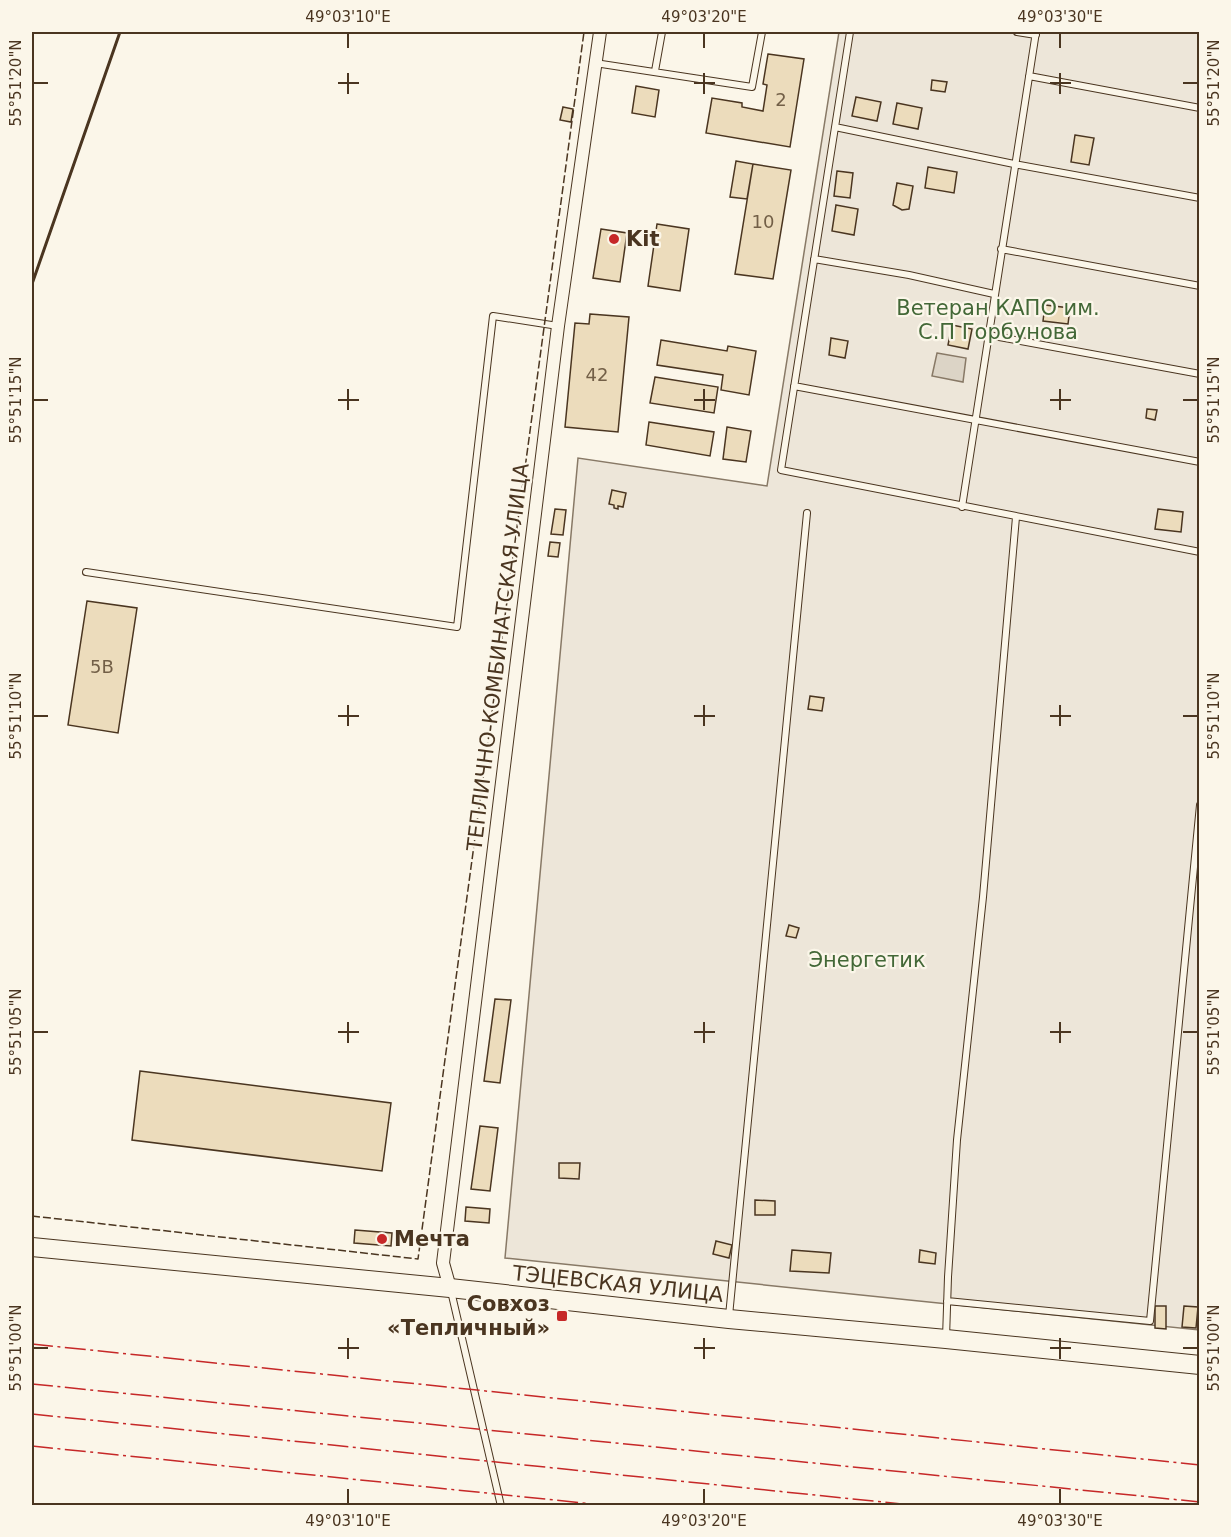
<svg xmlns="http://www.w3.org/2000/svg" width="1231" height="1537" font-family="'DejaVu Sans',sans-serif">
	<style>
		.green { fill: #ede6d9; stroke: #887966; stroke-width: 1.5 }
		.water { fill: #dcd4c6; stroke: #887966; stroke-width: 1.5 }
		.building { fill: #ecdcbc; stroke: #4a3520; stroke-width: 1.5 }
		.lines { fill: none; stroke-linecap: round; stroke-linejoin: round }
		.service-casing { stroke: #4a3520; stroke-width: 8 }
		.minor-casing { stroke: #4a3520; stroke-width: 14 }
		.secondary-casing { stroke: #4a3520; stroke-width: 20 }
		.service { stroke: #fbf6e9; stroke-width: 6 }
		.minor { stroke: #fbf6e9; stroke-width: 12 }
		.secondary { stroke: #fbf6e9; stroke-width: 18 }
		.fence { stroke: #4a3520; stroke-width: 1.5; stroke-dasharray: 8 3; stroke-linecap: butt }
		.wall { stroke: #4a3520; stroke-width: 3 }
		.power { stroke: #c62828; stroke-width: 1.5; stroke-dasharray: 21 4.5 3 4.5; stroke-linecap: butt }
		.ticks { fill: none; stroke: #4a3520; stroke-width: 2 }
		.poi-dot { fill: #c62828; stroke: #fbf6e9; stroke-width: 2 }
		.labels { text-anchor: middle; stroke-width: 4.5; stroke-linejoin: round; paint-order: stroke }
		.number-label { font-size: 18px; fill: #725f47 }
		.poi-label { font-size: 21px; font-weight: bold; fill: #4a3520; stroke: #fbf6e9; text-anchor: start }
		.park-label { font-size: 21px; fill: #436837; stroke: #fbf6e9 }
		.street-label { font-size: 21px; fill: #4a3520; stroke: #fbf6e9 }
		.neatline { fill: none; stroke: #4a3520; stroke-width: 2 }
		.ticks-label { font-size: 15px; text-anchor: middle; fill: #4a3520 }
	</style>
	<rect width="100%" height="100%" fill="#fbf6e9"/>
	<path class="green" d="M839,32h360v1298l-694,-72 73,-800 189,28z"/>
	<path class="water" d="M937,353l29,5 -3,24 -31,-6z"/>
	<path class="building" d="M768,54l36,5 -14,88 -84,-14 6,-35 30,5v4l21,4 4,-26 -4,-1z
		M932,80l15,2 -2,10 -14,-2z
		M636,86l23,4 -4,27 -23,-4z
		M856,97l25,5 -4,19 -25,-5z
		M897,103l25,5 -4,21 -25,-5z
		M563,107l10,2 -2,13 -11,-2z
		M1075,135l19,3 -5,27 -18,-3z
		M736,161l17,3 -6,35 -17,-2z
		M753,164l38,6 -18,109 -38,-5z
		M928,167l29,5 -3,21 -29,-5z
		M837,171l16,2 -3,25 -16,-2z
		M897,183l16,3 -4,23 -7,1 -9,-5z
		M836,205l22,4 -4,26 -22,-4z
		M657,224l32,5 -9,62 -32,-5z
		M601,229l26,4 -7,49 -27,-4z
		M1045,305l25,3 -2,16 -25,-3z
		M590,314l39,3 -11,115 -53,-5 10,-104 14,1z
		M952,325l20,4 -4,20 -20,-4z
		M831,338l17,3 -3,17 -16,-3z
		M661,340l66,11 1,-5 28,5 -7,44 -28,-5 2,-15 -66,-10z
		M655,377l63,10 -4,26 -64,-10z
		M1147,409l10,1 -2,10 -9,-2z
		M649,422l65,10 -4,24 -64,-11z
		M727,427l24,4 -5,31 -23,-3z
		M612,490l14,3 -3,14 -5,-1v3l-4,-1v-3l-5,-1z
		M555,509l11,1 -3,25 -12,-1z
		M1158,509l25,3 -2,20 -26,-3z
		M550,542l10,1 -2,14 -10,-1z
		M87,601l50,7 -19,125 -50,-8z
		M810,696l14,2 -2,13 -14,-2z
		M789,925l10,3 -3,10 -10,-2z
		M495,999l16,1 -11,83 -16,-2z
		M140,1071l251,32 -9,68 -250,-31z
		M480,1126l18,2 -8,63 -19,-2z
		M559,1163h21l-1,16 -20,-1z
		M755,1200l20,1v14h-20z
		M466,1207l24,2 -1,14 -24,-2z
		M355,1230l37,3 -1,13 -37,-3z
		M716,1241l16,4 -3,13 -16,-4z
		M792,1250l39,3 -2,20 -39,-2z
		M920,1250l16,3 -1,11 -16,-2z
		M1155,1306h11v23l-11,-1z
		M1184,1306l14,1 -2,21 -14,-1z"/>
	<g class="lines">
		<defs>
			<path id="service" d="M850,32l-69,438 419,82
				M1017,32l19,3
				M595,63l157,24 10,-55
				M655,71l7,-39
				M1029,76l171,32
				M835,127l179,37 186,34
				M1001,249l199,37
				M814,259l95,16 85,19
				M988,335l212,39
				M794,386l406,76
				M962,507l74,-475
				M86,572l371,55 36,-311 65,10
				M451,1291l50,215
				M947,1301l203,20 50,-516
				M729,1316l78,-803
				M946,1338l2,-61 9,-137 26,-243 33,-380"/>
			<path id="minor" d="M450,1288l-7,-25 115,-937 42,-294"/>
			<path id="secondary" d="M32,1247l418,41 279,31 217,20 254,26"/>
		</defs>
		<use href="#service" class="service-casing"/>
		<use href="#minor" class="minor-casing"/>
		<use href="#secondary" class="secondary-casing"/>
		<use href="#service" class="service"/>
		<use href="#minor" class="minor"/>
		<use href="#secondary" class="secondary"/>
		<path class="fence" d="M32,284l88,-252
			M32,1216l386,43 166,-1227"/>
		<path class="wall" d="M32,284l88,-252"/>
		<path class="power" d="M32,1344l1168,121
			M32,1384l1168,118
			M32,1414l889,92
			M32,1446l580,60"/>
	</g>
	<path class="ticks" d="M348,33v15M704,33v15M1060,33v15M348,73v21M704,73v21M1060,73v21M33,83h15M338,83h21M694,83h21M1050,83h21M1183,83h15M348,389v21M704,389v21M1060,389v21M33,400h15M338,400h21M694,400h21M1050,400h21M1183,400h15M348,705v21M704,705v21M1060,705v21M33,716h15M338,716h21M694,716h21M1050,716h21M1183,716h15M348,1022v21M704,1022v21M1060,1022v21M33,1032h15M338,1032h21M694,1032h21M1050,1032h21M1183,1032h15M348,1338v21M704,1338v21M1060,1338v21M33,1348h15M338,1348h21M694,1348h21M1050,1348h21M1183,1348h15M348,1489v15M704,1489v15M1060,1489v15"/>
	<g class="poi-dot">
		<circle cx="614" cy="239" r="6"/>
		<circle cx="382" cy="1239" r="6"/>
		<rect x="556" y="1310" width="12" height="12" rx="3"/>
	</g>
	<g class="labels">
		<g class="number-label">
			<text x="781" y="106">2</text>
			<text x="763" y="228">10</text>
			<text x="597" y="381">42</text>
			<text x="102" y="673">5В</text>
		</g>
		<g class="poi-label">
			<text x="626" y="246">Kit</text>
			<text x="394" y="1246">Мечта</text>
			<text x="550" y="1311" text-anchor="end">Совхоз<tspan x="550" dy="24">«Тепличный»</tspan></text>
		</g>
		<g class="park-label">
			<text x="998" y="315">Ветеран КАПО им.<tspan x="998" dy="24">С.П Горбунова</tspan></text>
			<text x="867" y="967">Энергетик</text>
		</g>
		<g class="street-label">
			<text transform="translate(498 657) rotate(-83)" y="7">ТЕПЛИЧНО-КОМБИНАТСКАЯ УЛИЦА</text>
			<text transform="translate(618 1284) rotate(6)" y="7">ТЭЦЕВСКАЯ УЛИЦА</text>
		</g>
	</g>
	<rect width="1231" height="1537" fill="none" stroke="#fbf6e9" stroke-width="66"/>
	<rect x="33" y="33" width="1165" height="1471" class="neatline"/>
	<g class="ticks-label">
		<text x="348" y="22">49°03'10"E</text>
		<text x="704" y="22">49°03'20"E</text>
		<text x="1060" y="22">49°03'30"E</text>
		<text transform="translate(16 83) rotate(-90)" y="5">55°51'20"N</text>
		<text transform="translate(1214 83) rotate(-90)" y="5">55°51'20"N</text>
		<text transform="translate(16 400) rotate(-90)" y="5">55°51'15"N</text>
		<text transform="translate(1214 400) rotate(-90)" y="5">55°51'15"N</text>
		<text transform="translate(16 716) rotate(-90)" y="5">55°51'10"N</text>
		<text transform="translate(1214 716) rotate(-90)" y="5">55°51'10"N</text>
		<text transform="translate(16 1032) rotate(-90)" y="5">55°51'05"N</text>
		<text transform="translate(1214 1032) rotate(-90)" y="5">55°51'05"N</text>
		<text transform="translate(16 1348) rotate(-90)" y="5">55°51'00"N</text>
		<text transform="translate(1214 1348) rotate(-90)" y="5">55°51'00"N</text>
		<text x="348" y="1526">49°03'10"E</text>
		<text x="704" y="1526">49°03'20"E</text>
		<text x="1060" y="1526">49°03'30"E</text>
	</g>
</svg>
